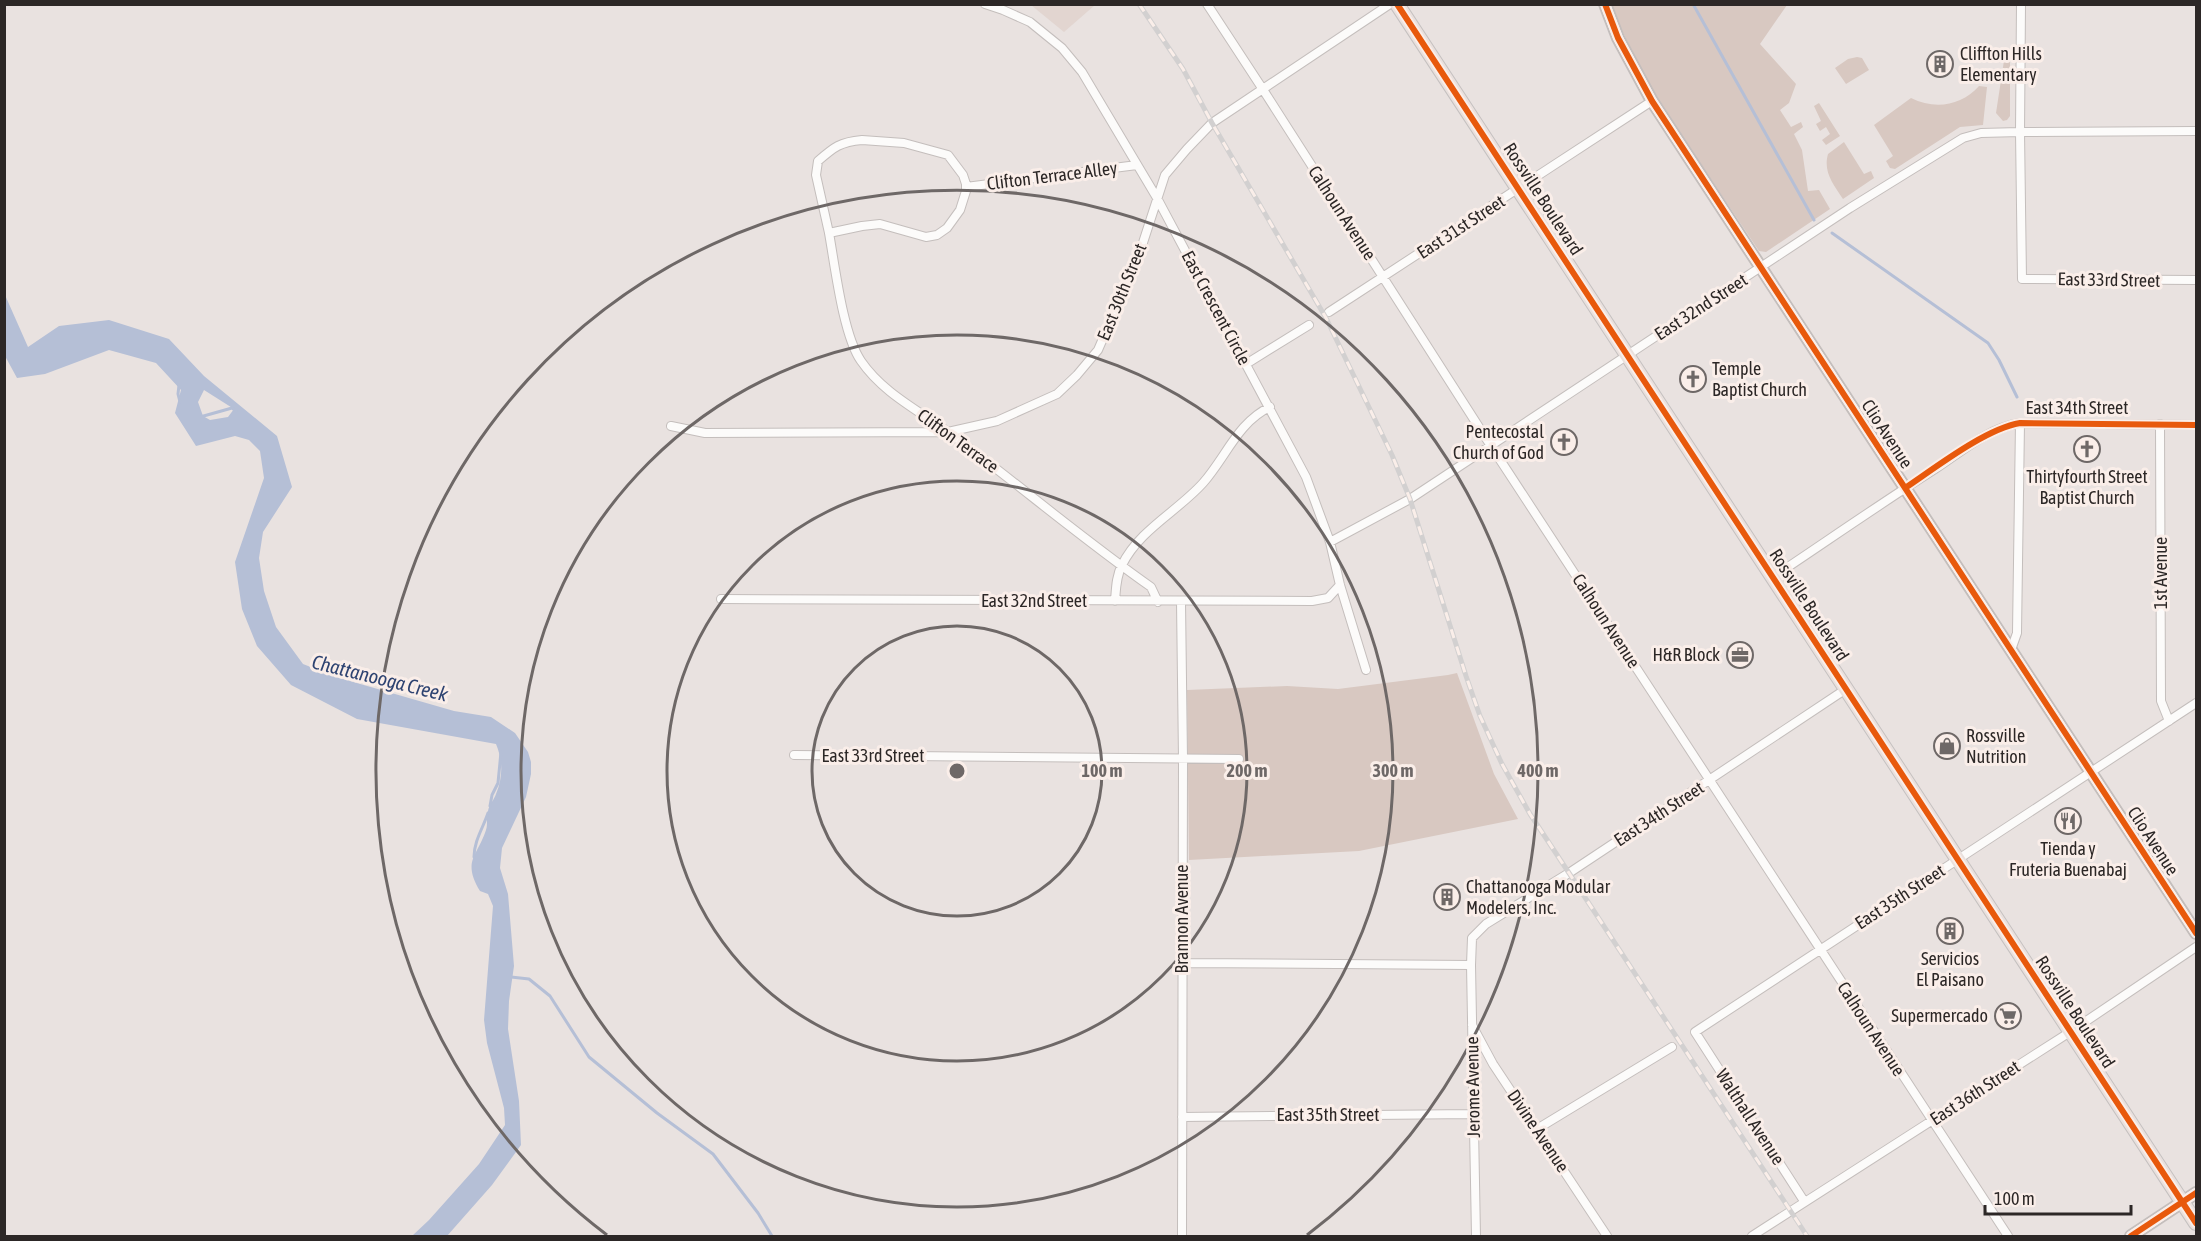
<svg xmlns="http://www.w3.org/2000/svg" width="2201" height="1241" font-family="'Asap Condensed',sans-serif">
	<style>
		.built { fill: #e2d5d0 }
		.green { fill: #d8c8c1 }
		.water { fill: #b5bfd6; fill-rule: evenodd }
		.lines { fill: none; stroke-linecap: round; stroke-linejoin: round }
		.stream { stroke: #b5bfd6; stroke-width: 3 }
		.minor-casing { stroke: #c4bebc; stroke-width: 10 }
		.tertiary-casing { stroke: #c4bebc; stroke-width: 14 }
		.secondary-casing { stroke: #c4bebc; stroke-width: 14 }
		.trunk-casing { stroke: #c5c1c0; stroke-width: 16 }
		.minor { stroke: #fcfbfa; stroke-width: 8 }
		.tertiary { stroke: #fcfbfa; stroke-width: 10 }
		.secondary { stroke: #f5f1ef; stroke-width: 10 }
		.trunk { stroke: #eae1de; stroke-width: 14 }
		.rail-casing { stroke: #d2d0d0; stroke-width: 5 }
		.rail { stroke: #faeee9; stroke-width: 3; stroke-dasharray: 9; stroke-linecap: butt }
		.cycleway-casing { stroke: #faeee9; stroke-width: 10 }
		.cycleway { stroke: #e8590c; stroke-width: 6 }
		.ring { fill: none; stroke: #6e6867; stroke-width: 3 }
		.labels { text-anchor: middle; stroke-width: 6; stroke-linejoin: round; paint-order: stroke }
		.poi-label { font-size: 18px; fill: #2c2726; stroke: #faeee9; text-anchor: start }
		.street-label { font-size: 18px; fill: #2c2726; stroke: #faeee9 }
		.water-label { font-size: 20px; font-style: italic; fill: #2e4371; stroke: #faeee9 }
		.centre { fill: #6e6867; stroke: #faeee9; stroke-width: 3 }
		.ring-label { font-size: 18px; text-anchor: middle; font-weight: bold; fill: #6e6867; stroke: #faeee9; stroke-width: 6; stroke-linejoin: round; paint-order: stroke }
	</style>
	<rect width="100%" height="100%" fill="#e9e2e0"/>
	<path class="built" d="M1031,5h64l-31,27z"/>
	<path class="green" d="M1612,5h175l-27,39 36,40 -7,19 -9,7 11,17 10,-5 2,5 -9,7 8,16 6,41 11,-1 11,19 -64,43 -7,-1 -111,-166 -29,-61z
		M2010,53v63l-3,4 -4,1 -7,-8 9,-59z
		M1857,57l5,1 7,12 -23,14 -11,-16 13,-9z
		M1979,86l8,1 -4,38 -23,2 -65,42 -5,-1 -4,-7 7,-5 -19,-31 37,-27c24,12 50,8 68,-12z
		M1819,103l21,33 -14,9 -4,-5 8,-6 -4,-7 -6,4 -4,-7 5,-3 -7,-15z
		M1844,142l20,32 7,-3 3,7 -31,21c-10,-15 -20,-27 -15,-45z
		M1457,673l37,101 24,45 -159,32 -170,9 -2,-170 100,-4 51,3 110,-14z"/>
	<path class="water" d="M5,295l23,52 31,-21 50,-6 60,19 35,37 73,60 15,51 -29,45 -4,26 5,33 12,36 27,37 33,13 118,34 37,6 24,16 13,19 3,10v12l-5,23 -24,51 -2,20 8,26 6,72 -5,35 -1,28 11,72 2,44 -29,40 -45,51h-35l17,-16 50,-56 26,-39 -1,-17 -17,-65 -3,-23 9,-114 -5,-12 -8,-3c-18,-30 -3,-34 6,-61 2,-6 0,-13 2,-19 1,-6 6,-11 8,-17 7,-17 7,-33 0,-50l-139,-25 -66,-34 -34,-39 -15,-37 -7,-47 29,-84 -4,-27 -11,-11 -14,-4 -39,10 -21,-33 6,-23 -25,-27 -47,-13 -64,24 -28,4 -12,-22zM204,390l30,19 -6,8 -18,3 -7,-4 -5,-14z"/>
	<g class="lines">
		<path class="stream" d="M1693,4l121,216
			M1832,233l156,110 11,17 18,37
			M179,385l-1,9 2,8
			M200,417l32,-9 4,3
			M490,806l2,-11 6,-12 3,-31
			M474,857c0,-16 9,-29 14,-44
			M511,977l18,2 21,17 39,61 68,56 56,41 45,59 14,23"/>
		<defs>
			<path id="minor" d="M985,4l18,6 27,12 32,26 20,24 75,126 149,279 24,65 10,43 26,85
				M1207,4l55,84 229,358 517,790
				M2021,4l-1,128 2,147 174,1
				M862,140l42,3 44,12 15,20 3,9v7l-6,19 -13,18 -10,7 -11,2 -46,-13 -18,2 -33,7 -13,-58 2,-14c16,-14 22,-19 44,-21z
				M966,187l171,-22
				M829,233c6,33 14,102 32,128 22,32 57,49 87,71 69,51 133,106 203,155l7,15
				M1329,312l323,-211
				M1246,364l63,-39
				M2160,424l1,277 8,20
				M671,426l34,7 243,-1 49,-11 60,-27 20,-19 21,-25 40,-92 27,-83 22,-26 25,-26 178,-119
				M1330,542l80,-43 440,-291 113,-70 18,-5 39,-1 176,-1
				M1773,577c54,-36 107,-73 162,-108 26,-17 53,-41 85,-46l176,2
				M721,599l591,2 16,-3 12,-13
				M1115,601c1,-12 1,-25 7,-36 17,-35 56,-54 81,-82 23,-26 35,-61 67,-76
				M1181,602l2,157 -1,477
				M2011,650l6,-17 3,-210
				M794,755l445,4
				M1182,963l289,2
				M1472,1025l21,39 114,172
				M1182,1117l291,-3
				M1537,1129l135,-82
				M1804,1201l-109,-169 501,-329
				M1476,1236l-5,-271 1,-27 14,-14 83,-51 277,-184
				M1752,1236l318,-204 126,-85"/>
			<path id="tertiary" d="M1605,4l13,34 34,63 544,832"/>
			<path id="secondary" d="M2131,1236l65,-43"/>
			<path id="trunk" d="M1397,4l799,1219"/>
		</defs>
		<use href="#minor" class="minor-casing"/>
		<use href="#tertiary" class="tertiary-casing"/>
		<use href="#secondary" class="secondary-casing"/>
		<use href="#trunk" class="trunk-casing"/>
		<use href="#minor" class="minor"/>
		<use href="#tertiary" class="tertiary"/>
		<use href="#secondary" class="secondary"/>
		<use href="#trunk" class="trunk"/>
		<defs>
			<path id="rail" d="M1139,4l44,65 29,54 114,195 66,137 18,44 56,177 14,40 22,48 28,50 39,59 238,363"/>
		</defs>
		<use href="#rail" class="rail-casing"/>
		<use href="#rail" class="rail"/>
		<defs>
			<path id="cycleway" d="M1397,4l799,1219
				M1605,4l13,34 34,63 544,832
				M1905,488c30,-20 80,-59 115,-65l176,2
				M2131,1236l65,-43"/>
		</defs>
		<use href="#cycleway" class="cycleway-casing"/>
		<use href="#cycleway" class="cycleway"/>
	</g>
	<g class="ring">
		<circle cx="957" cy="771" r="145"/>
		<circle cx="957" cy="771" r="290"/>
		<circle cx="957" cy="771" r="436"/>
		<path d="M607 1235A581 581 0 1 1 1307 1235"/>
	</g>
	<defs>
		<symbol id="building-ring" viewBox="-11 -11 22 22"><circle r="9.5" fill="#faeee9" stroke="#6e6867" stroke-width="1.5"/><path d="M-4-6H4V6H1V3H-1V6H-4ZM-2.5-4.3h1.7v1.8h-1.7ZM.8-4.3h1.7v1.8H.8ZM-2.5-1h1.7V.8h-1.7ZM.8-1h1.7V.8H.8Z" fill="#6e6867"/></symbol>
		<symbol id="church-ring" viewBox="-11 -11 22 22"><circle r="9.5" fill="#faeee9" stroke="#6e6867" stroke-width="1.5"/><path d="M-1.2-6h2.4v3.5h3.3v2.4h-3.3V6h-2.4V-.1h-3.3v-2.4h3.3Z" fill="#6e6867"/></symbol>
		<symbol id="office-ring" viewBox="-11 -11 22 22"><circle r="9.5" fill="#faeee9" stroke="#6e6867" stroke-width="1.5"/><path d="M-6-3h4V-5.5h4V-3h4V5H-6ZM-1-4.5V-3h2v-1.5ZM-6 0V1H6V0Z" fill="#6e6867"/></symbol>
		<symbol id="shop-ring" viewBox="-11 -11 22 22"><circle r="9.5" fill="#faeee9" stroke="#6e6867" stroke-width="1.5"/><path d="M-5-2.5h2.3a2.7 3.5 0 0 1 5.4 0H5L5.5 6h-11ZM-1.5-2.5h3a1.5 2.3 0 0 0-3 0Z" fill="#6e6867"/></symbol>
		<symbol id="restaurant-ring" viewBox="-11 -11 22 22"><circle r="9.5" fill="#faeee9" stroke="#6e6867" stroke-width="1.5"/><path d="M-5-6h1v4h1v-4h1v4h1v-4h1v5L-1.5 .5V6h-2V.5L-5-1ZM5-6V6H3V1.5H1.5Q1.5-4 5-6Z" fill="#6e6867"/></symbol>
		<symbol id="supermarket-ring" viewBox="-11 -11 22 22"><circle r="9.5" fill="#faeee9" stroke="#6e6867" stroke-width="1.5"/><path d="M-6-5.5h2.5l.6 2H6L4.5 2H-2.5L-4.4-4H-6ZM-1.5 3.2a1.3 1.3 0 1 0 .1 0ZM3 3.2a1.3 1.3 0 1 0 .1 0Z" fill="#6e6867"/></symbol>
	</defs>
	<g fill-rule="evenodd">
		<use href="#building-ring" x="1925" y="49" width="30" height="30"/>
		<use href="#church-ring" x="1678" y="364" width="30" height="30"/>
		<use href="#church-ring" x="1549" y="427" width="30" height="30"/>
		<use href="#church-ring" x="2072" y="434" width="30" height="30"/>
		<use href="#office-ring" x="1725" y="640" width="30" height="30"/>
		<use href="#shop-ring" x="1932" y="731" width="30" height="30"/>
		<use href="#restaurant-ring" x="2053" y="806" width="30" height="30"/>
		<use href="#building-ring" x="1432" y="882" width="30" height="30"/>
		<use href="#building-ring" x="1935" y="916" width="30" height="30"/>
		<use href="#supermarket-ring" x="1993" y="1001" width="30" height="30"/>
	</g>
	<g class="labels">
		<g class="poi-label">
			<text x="1960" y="60">Cliffton Hills<tspan x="1960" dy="21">Elementary</tspan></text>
			<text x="1712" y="375">Temple<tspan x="1712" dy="21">Baptist Church</tspan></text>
			<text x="1544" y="438" text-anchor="end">Pentecostal<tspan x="1544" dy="21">Church of God</tspan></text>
			<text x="2087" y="483" text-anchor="middle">Thirtyfourth Street<tspan x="2087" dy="21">Baptist Church</tspan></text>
			<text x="1720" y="661" text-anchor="end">H&amp;R Block</text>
			<text x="1966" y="742">Rossville<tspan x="1966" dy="21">Nutrition</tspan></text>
			<text x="2068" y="855" text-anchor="middle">Tienda y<tspan x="2068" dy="21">Fruteria Buenabaj</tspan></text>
			<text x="1466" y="893">Chattanooga Modular<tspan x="1466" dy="21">Modelers, Inc.</tspan></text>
			<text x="1950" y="965" text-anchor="middle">Servicios<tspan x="1950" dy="21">El Paisano</tspan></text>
			<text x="1988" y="1022" text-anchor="end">Supermercado</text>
		</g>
		<g class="street-label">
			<text transform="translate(1052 176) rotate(-7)" y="6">Clifton Terrace Alley</text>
			<text transform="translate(1543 199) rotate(57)" y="6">Rossville Boulevard</text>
			<text transform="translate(1342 213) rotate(57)" y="6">Calhoun Avenue</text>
			<text transform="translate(1461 227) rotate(-33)" y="6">East 31st Street</text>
			<text transform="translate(2109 280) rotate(1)" y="6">East 33rd Street</text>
			<text transform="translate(1122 292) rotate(-68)" y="6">East 30th Street</text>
			<text transform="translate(1701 307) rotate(-33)" y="6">East 32nd Street</text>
			<text transform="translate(1216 308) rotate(62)" y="6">East Crescent Circle</text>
			<text x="2077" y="414">East 34th Street</text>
			<text transform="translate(1887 434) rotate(57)" y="6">Clio Avenue</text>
			<text transform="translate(958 441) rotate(36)" y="6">Clifton Terrace</text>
			<text transform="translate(2161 573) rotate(-90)" y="6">1st Avenue</text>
			<text x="1034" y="607">East 32nd Street</text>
			<text transform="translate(1809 605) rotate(57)" y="6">Rossville Boulevard</text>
			<text transform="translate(1606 621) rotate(57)" y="6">Calhoun Avenue</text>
			<text x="873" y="762">East 33rd Street</text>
			<text transform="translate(1659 814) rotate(-33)" y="6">East 34th Street</text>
			<text transform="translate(2153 841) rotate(57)" y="6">Clio Avenue</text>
			<text transform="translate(1900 897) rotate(-33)" y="6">East 35th Street</text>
			<text transform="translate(1182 919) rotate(-90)" y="6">Brannon Avenue</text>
			<text transform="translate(2075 1012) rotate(57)" y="6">Rossville Boulevard</text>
			<text transform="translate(1871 1029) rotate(57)" y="6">Calhoun Avenue</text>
			<text transform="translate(1473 1087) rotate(-91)" y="6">Jerome Avenue</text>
			<text transform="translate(1975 1093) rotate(-33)" y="6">East 36th Street</text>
			<text x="1328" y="1121">East 35th Street</text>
			<text transform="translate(1750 1117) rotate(57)" y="6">Walthall Avenue</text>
			<text transform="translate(1538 1131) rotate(56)" y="6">Divine Avenue</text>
		</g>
		<g class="water-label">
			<text transform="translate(380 678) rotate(14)" y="7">Chattanooga Creek</text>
		</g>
	</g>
	<circle cx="957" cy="771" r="9" class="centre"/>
	<g class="ring-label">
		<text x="1102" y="777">100 m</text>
		<text x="1247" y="777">200 m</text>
		<text x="1393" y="777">300 m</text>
		<text x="1538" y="777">400 m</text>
	</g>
	<rect width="2201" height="1241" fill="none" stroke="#2c2726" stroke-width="12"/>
	<path d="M1985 1205v9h146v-9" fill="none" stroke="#2c2726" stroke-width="3"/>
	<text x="1994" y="1205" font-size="18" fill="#2c2726" stroke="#faeee9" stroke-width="4.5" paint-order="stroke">100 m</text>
</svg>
